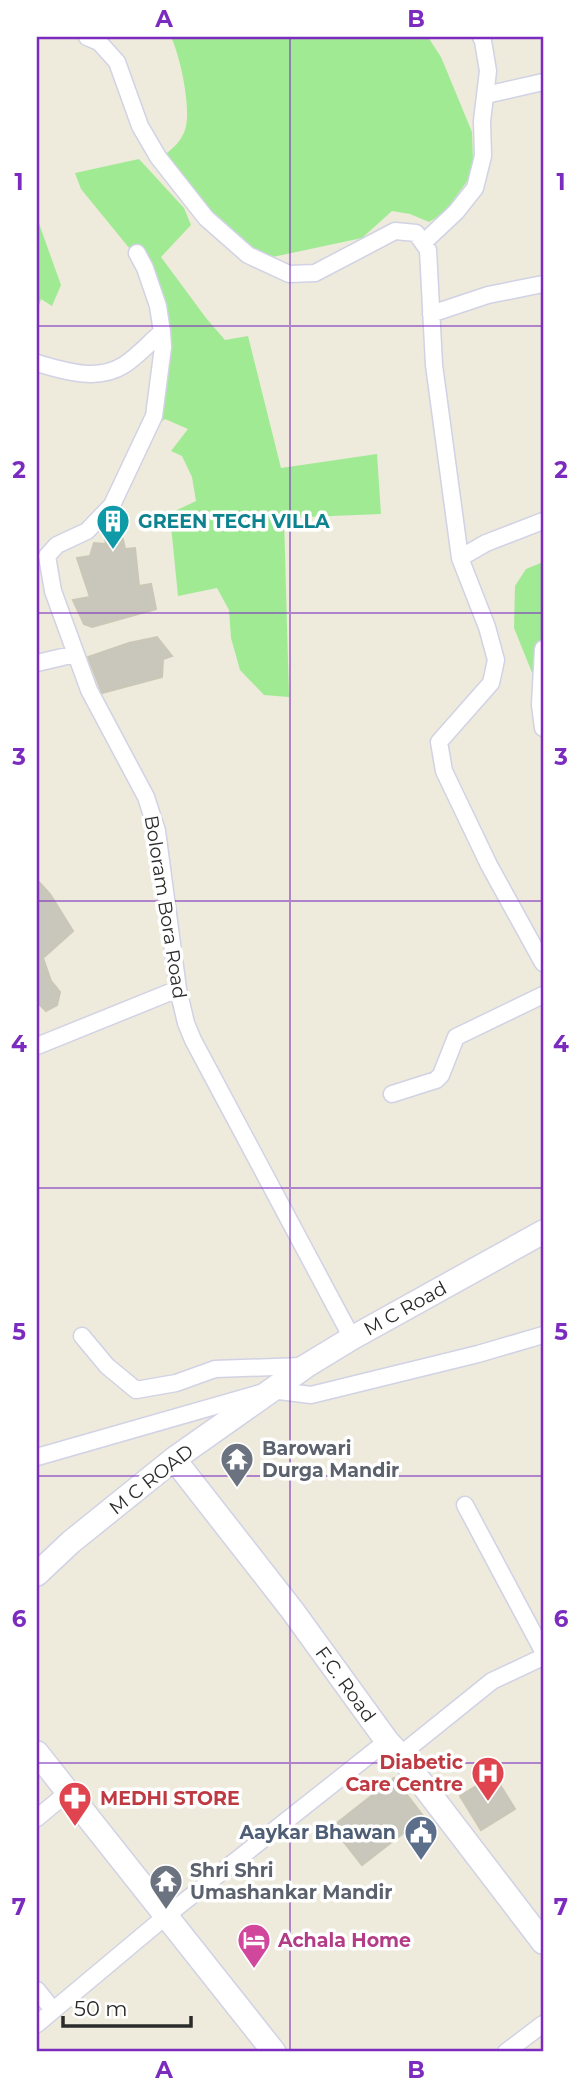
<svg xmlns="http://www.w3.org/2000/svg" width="580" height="2089" font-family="Montserrat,sans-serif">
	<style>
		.green { fill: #a1ea94 }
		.building { fill: #c9c7bb; stroke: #cac7b6; stroke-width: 2 }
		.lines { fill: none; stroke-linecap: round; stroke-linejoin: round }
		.street-casing { stroke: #d1d2e5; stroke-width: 19 }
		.secondary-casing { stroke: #d1d2e5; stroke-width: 26 }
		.street { stroke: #fff; stroke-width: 16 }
		.secondary { stroke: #fff; stroke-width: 23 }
		.grid { fill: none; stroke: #7b2cbf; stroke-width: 2; stroke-opacity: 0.55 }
		.labels { text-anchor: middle; stroke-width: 7; stroke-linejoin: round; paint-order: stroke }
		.culture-label { font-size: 19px; font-weight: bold; fill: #0d838f; stroke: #fff; text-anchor: start }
		.street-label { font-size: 19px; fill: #2b2b2b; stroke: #fff }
		.worship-label { font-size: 19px; font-weight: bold; fill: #5b616d; stroke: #fff; text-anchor: start }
		.health-label { font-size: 19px; font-weight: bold; fill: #be3a42; stroke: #fff; text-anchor: end }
		.service-label { font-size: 19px; font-weight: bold; fill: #4e5e75; stroke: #fff; text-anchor: end }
		.hotel-label { font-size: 19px; font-weight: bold; fill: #b23c85; stroke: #fff; text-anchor: start }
		.neatline { fill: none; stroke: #7b2cbf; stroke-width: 2.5 }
		.grid-label { font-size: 23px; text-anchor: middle; font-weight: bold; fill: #7b2cbf }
	</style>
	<rect width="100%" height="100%" fill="#eeeadc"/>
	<path class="green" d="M171,37h257l13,20 31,75 1,28 -5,20 -24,33 -15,9 -19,-8 -18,-3 -30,27 -94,20 -39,-15 -65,-88c9,-6 17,-14 21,-25 7,-20 -5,-75 -14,-93z
		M139,159l45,49 7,17 -30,32 45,61 19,22 23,-4 33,132 96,-14 4,60 -97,4 5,179 -25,-2 -24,-25 -9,-32 -2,-28 -12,-22 -39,8 -7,-70 4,-15 21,-10 -4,-24 -10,-21 -11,-5 17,-22 -23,-10 -16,12 18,-67 -24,-99 -62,-76 -6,-16z
		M37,218l24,67 -9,21 -11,-7 -4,13z
		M543,562v118h-8l-21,-52 1,-42 11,-17z"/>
	<path class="building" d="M121,531l4,18 10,-1 4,38 12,-2 5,25 -64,18 -8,-3 -11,-24 17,-3 -13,-39 13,-2 4,-13 12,1 -1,-6z
		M157,637l15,19 -9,3 -1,18 -60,16 -14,-36 41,-14z
		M37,880l13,14 23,37 -30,27 8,23 9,11 -3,13 -11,6 -9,-9z
		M494,1775l21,34 -34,21 -21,-34z
		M394,1778l30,39 -62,48 -30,-38z"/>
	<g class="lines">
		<defs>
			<path id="street" d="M87,37l12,5 18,20 23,64 18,31 48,61 42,37 41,19 26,-1 80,-42 21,2 12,17 6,115 26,193 27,69 9,33 -5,23 -52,59 5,29 45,94 54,98
				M486,95l57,-13
				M423,243l33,-31 19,-24 8,-32 -1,-35 6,-50 -5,-30 -2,-4
				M137,253l8,15 13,38 4,26 1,15 -9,69 -42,89 -25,26 -30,14 -10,11 6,35 36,99 57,107 11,34 21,158 8,34 7,17 159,298
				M431,314l57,-19 55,-11
				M37,363c28,8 60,19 87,2 14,-9 26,-23 38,-33
				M460,558l26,-15 57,-22
				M543,649l-3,56 3,23
				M37,663l38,-9
				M37,1046l141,-57
				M392,1094l44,-14 5,-5 15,-38 87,-42
				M82,1336l25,30 29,24 40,-7 39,-14 88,-3
				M37,1457l234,-67 40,5 167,-41 65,-19
				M465,1505l78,146
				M400,1755l92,-74 51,-24
				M37,1818l30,-25
				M37,1990l16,20
				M37,2024l129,-108 221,-175
				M506,2052l37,-28"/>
			<path id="secondary" d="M174,1459l118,151 95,131 13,14 143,187
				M37,1574l34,-32 103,-83 132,-93 46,-28 191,-106
				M37,1753l237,299"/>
		</defs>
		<use href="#street" class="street-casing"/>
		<use href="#secondary" class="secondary-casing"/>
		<use href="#street" class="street"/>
		<use href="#secondary" class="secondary"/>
	</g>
	<path class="grid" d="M290,37v2015M37,326h506M37,613h506M37,901h506M37,1188h506M37,1476h506M37,1763h506"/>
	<defs>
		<symbol id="building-pin" viewBox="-11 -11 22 30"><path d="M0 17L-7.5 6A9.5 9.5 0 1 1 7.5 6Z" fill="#0f9aa8" stroke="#fff"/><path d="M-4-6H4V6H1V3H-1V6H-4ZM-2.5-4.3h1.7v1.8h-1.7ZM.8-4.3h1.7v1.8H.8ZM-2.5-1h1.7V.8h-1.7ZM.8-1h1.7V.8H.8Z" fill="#fff"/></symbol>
		<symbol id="temple-pin" viewBox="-11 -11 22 30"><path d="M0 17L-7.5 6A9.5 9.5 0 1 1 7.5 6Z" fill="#6b7280" stroke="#fff"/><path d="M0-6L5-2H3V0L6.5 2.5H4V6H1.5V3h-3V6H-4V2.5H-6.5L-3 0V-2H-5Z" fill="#fff"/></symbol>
		<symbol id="hospital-pin" viewBox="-11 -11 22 30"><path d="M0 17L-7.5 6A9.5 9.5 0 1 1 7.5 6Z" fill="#e0444e" stroke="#fff"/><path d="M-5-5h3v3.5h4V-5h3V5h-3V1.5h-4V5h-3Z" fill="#fff"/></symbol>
		<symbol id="pharmacy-pin" viewBox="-11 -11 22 30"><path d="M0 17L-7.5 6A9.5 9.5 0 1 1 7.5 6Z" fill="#e0444e" stroke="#fff"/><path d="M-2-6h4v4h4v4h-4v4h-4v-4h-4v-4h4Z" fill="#fff"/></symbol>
		<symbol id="civic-pin" viewBox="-11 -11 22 30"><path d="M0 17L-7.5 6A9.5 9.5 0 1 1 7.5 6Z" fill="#5c6f8a" stroke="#fff"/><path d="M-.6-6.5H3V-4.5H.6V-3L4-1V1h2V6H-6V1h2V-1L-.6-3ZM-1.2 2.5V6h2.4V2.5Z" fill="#fff"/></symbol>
		<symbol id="hotel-pin" viewBox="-11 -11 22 30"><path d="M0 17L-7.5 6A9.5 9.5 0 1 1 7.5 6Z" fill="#d1479c" stroke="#fff"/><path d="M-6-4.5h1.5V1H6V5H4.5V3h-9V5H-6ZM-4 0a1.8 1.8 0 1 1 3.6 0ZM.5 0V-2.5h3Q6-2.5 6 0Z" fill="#fff"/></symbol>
	</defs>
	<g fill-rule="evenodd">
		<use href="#building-pin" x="94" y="502" width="38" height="52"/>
		<use href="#temple-pin" x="218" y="1440" width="38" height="52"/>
		<use href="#hospital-pin" x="469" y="1754" width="38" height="52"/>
		<use href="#pharmacy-pin" x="56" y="1779" width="38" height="52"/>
		<use href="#civic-pin" x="402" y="1813" width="38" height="52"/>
		<use href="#temple-pin" x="147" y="1862" width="38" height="52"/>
		<use href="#hotel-pin" x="235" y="1921" width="38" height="52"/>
	</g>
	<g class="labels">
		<g class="culture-label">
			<text x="138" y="528">GREEN TECH VILLA</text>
		</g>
		<g class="street-label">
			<text transform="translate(166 907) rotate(81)" y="7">Boloram Bora Road</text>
			<text transform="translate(405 1308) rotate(-29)" y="7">M C Road</text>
			<text transform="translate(151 1479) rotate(-38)" y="7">M C ROAD</text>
			<text transform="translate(346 1684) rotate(54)" y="7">F.C. Road</text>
		</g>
		<g class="worship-label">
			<text x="262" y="1455">Barowari<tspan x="262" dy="22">Durga Mandir</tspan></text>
			<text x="190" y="1877">Shri Shri<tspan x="190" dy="22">Umashankar Mandir</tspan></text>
		</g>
		<g class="health-label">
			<text x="463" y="1769">Diabetic<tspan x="463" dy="22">Care Centre</tspan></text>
			<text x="100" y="1805" text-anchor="start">MEDHI STORE</text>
		</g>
		<g class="service-label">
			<text x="396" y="1839">Aaykar Bhawan</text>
		</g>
		<g class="hotel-label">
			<text x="278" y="1947">Achala Home</text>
		</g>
	</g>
	<rect width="580" height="2089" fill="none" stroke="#ffffff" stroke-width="77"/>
	<path d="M63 2016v10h128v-10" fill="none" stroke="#2b2b2b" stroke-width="3.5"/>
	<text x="74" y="2016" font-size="21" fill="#2b2b2b" stroke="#ffffff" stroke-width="5" paint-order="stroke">50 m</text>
	<rect x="38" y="38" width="504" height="2012" class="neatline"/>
	<g class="grid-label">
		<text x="164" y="27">A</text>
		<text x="416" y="27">B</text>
		<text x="19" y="190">1</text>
		<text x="561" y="190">1</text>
		<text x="19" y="478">2</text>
		<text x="561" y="478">2</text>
		<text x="19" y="765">3</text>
		<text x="561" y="765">3</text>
		<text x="19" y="1052">4</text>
		<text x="561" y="1052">4</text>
		<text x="19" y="1340">5</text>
		<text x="561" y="1340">5</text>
		<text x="19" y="1627">6</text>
		<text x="561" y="1627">6</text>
		<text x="19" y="1915">7</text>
		<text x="561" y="1915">7</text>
		<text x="164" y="2078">A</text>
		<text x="416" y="2078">B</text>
	</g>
</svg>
